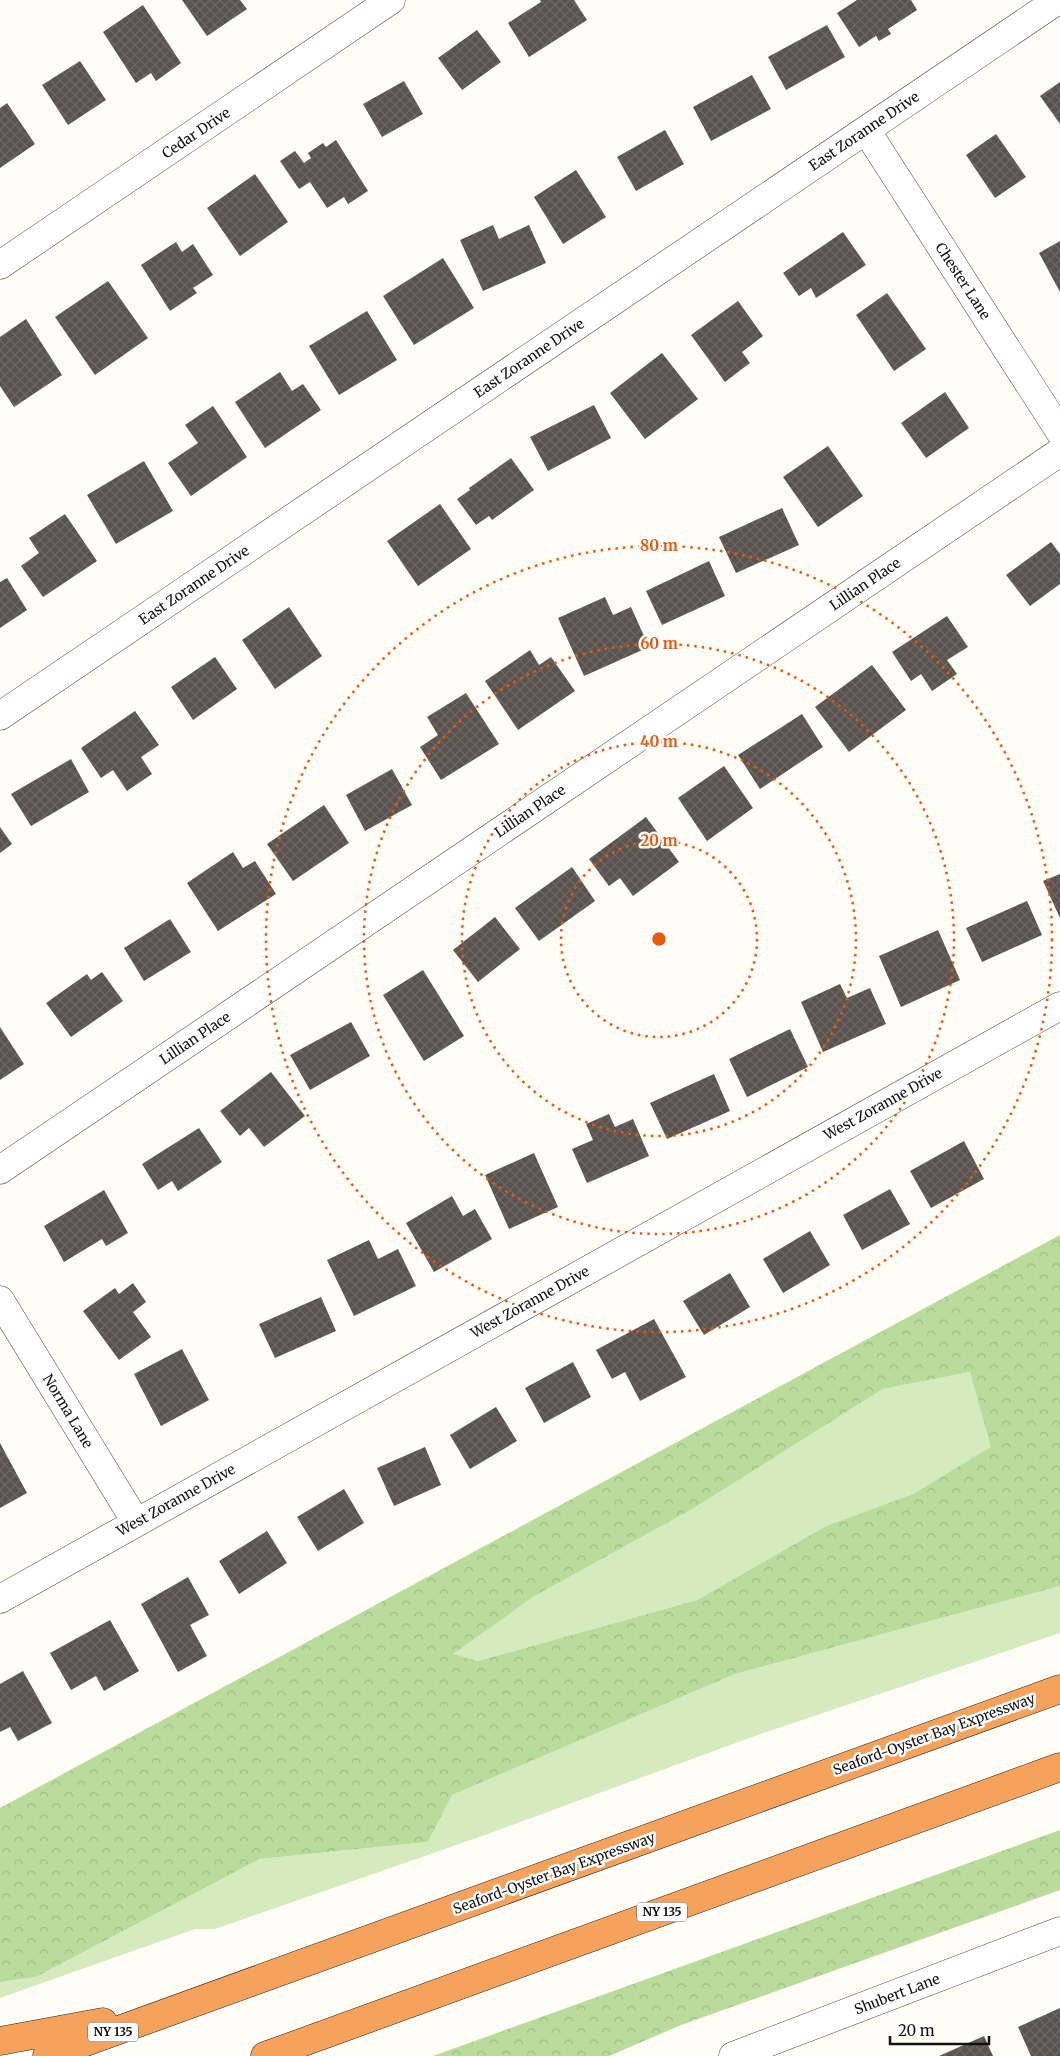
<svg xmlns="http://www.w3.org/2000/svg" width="1060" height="2056" font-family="Merriweather,serif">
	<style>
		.grass { fill: #d5ebbd }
		.forest { fill: url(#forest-crowns); fill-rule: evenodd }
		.building { fill: url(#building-cross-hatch) }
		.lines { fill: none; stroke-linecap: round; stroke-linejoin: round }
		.minor-casing { stroke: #444; stroke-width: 29 }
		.highway-casing { stroke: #222; stroke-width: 29 }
		.minor { stroke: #fff; stroke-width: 28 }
		.highway { stroke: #f5a25d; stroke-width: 28 }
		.ring { fill: none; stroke: #e8590c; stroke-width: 2.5; stroke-dasharray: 2.5 5 }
		.labels { text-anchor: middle; stroke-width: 5; stroke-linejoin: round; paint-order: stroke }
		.shield { fill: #fff; stroke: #585858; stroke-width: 1 }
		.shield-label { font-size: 12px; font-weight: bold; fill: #111 }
		.street-label { font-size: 14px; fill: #111; stroke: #fff }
		.centre { fill: #e8590c; stroke: #fff; stroke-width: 2.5 }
		.ring-label { font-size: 15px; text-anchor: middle; font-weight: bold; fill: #e8590c; stroke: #fff; stroke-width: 5; stroke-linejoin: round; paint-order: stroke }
	</style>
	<defs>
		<pattern id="forest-crowns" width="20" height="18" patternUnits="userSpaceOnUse" patternTransform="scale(1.25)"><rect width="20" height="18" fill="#b9dc9c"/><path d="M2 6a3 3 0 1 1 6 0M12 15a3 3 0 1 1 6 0" fill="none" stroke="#9ebc85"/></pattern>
		<pattern id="building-cross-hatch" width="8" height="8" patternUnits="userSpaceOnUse" patternTransform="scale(1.25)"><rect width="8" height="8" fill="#5a524d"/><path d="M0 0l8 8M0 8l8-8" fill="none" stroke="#6d6662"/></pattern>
	</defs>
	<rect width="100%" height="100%" fill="#fffdf5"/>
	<path class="grass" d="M970,1372l22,75 -79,47 -87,32 -129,74 -219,61 -26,-7 81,-57 161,-89 189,-119z
		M1060,1586v47l-308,104 -267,98 -270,94h-20l-195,69v-16l36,-5 224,-118 168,-17 24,-47 283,-121z"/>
	<path class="forest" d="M1060,1235v351l-325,88 -283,121 -24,47 -168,17 -224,118 -36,5v-174zM970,1372l21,75 -78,47 -87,32 -129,74 -219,61 -25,-7 80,-57 161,-89 189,-119z
		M1060,1830v60l-379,135 -72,31h-176z"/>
	<path class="building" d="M182,0h58l7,9 -40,27z
		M540,0h34l13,20 -58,37 -21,-34 33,-21z
		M857,0h54l6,10 -29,19 3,5 -12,7 -3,-5 -17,11 -22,-34z
		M143,5l38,58 -25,18 -5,-8 -15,10 -33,-51z
		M827,25l18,32 -59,33 -18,-33z
		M477,30l24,32 -39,28 -24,-32z
		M80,61l26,39 -38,25 -26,-40z
		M752,75l19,34 -60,32 -18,-34z
		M404,81l19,33 -41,23 -19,-33z
		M1060,82v42l-20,-28z
		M7,103l28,41 -35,24v-60z
		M665,130l19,34 -48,27 -19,-34z
		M996,134l30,43 -31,21 -29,-43z
		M336,140l32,51 -20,13 -4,-7 -17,11 -17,-26 -11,7 -19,-28 15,-10 9,12 7,-5 -3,-5 15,-10 3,4z
		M576,170l30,47 -43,27 -29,-47z
		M255,174l33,48 -48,34 -33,-48z
		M493,225l6,14 30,-14 17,38 -63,28 -23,-51z
		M843,232l23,33 -50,33 -5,-10 -12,8 -16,-23z
		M1060,241v51l-21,-39z
		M176,242l6,10 11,-8 20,31 -20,13 4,5 -27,18 -29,-46z
		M443,258l31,50 -60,37 -31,-49z
		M108,281l40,57 -53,37 -40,-58z
		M887,293l39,56 -32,22 -38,-56z
		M738,301l25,35 -21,16 8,11 -25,19 -34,-47z
		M367,311l30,49 -58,35 -30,-49z
		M26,319l36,56 -48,32 -14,-21v-49z
		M662,353l36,46 -53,40 -35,-46z
		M280,372l12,19 11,-7 18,26 -56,38 -30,-46z
		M945,392l24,36 -43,30 -25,-35z
		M594,405l17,33 -63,33 -18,-34z
		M213,406l34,51 -56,39 -23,-33 30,-20 -13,-18z
		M828,446l35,50 -45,31 -35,-50z
		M511,458l23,32 -42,30 -3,-4 -13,9 -19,-26 13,-9 -1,-2z
		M144,461l29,50 -57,33 -29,-49z
		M440,504l31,45 -53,37 -31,-45z
		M782,508l17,37 -63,28 -17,-36z
		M65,514l32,47 -54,36 -22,-31 18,-13 -10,-15z
		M1051,542l9,12v30l-30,22 -24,-31z
		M709,561l16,35 -63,29 -16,-34z
		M7,578l20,32 -27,18v-46z
		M605,597l8,18 18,-8 18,40 -65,29 -26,-58z
		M289,607l33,49 -47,33 -33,-49z
		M947,616l21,31 -21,13 10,14 -25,17 -11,-17 -10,7 -19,-29z
		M530,650l9,15 12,-8 24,34 -57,39 -33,-49z
		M215,657l22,32 -44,31 -22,-33z
		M872,665l34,45 -57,42 -34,-45z
		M466,693l33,51 -58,36 -21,-33 18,-12 -11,-18z
		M135,711l24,34 -18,12 11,17 -25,17 -14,-21 -12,8 -20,-30z
		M802,714l21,33 -63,42 -22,-34z
		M71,759l18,33 -58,34 -20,-32z
		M724,766l29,42 -46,33 -29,-43z
		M392,769l20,36 -47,26 -19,-36z
		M324,805l25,38 -56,38 -26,-37z
		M646,817l33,45 -46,34 -13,-18 -11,8 -20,-27z
		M0,827l12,17 -12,9z
		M233,852l10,16 12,-7 21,33 -58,37 -31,-48z
		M572,867l23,34 -56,40 -24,-33z
		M1060,874v44l-17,-37z
		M1027,901l15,34 -60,27 -16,-34z
		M495,917l25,32 -42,33 -25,-32z
		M170,919l21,33 -47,29 -20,-33z
		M938,930l22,50 -59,27 -22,-51z
		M423,970l41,66 -40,25 -41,-66z
		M102,972l21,29 -52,36 -25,-34 41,-29 4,6z
		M840,984l7,14 23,-10 16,36 -63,28 -22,-50z
		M351,1022l19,34 -60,34 -20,-35z
		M0,1027l24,37 -24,16z
		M790,1029l18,38 -61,30 -18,-38z
		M271,1072l34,44 -41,31 -15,-19 -9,8 -20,-25z
		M714,1074l16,37 -63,28 -17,-36z
		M609,1114l6,13 18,-8 16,37 -62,27 -15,-34 21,-9 -7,-16z
		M199,1128l23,34 -44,29 -6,-10 -14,9 -16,-26z
		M964,1141l20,38 -53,29 -21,-37z
		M534,1153l24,54 -49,22 -24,-54z
		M890,1189l20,35 -48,26 -19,-35z
		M104,1190l24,43 -22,13 -4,-7 -38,23 -20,-36z
		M452,1196l11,20 12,-7 17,30 -58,33 -28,-49z
		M810,1231l20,34 -47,28 -20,-34z
		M369,1240l9,19 20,-10 18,37 -62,30 -27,-56z
		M730,1273l20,34 -46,28 -21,-34z
		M133,1283l13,19 -13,10 18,25 -32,23 -36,-49 32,-23 4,6z
		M321,1297l15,34 -61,27 -16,-34z
		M654,1319l32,58 -46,24 -15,-29 -13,7 -16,-29z
		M182,1349l27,51 -48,26 -27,-52z
		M573,1362l18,35 -47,26 -19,-35z
		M496,1407l21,34 -47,28 -20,-34z
		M0,1443l27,50 -27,15z
		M425,1447l16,38 -47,21 -17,-38z
		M344,1489l20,34 -46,28 -21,-34z
		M267,1531l20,32 -48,31 -20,-33z
		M188,1577l21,38 -19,10 17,31 -29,16 -37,-68z
		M110,1620l29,51 -35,20 -8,-15 -25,14 -21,-37z
		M23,1671l29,52 -34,18 -8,-14 -10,5v-48z
		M1060,2008v48h-29l-13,-29z
		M984,2036l9,20h-54z"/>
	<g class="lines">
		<defs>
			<path id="minor" d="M866,130l194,302
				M0,265l391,-265
				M0,716l1058,-716
				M0,1170l1060,-718
				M0,1300l136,222
				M0,1599l1060,-593
				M733,2056l327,-125"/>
			<path id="highway" d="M0,2041l103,-19
				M47,2056l1013,-367
				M265,2056l795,-289"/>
		</defs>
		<use href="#minor" class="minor-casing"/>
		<use href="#highway" class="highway-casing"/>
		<use href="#minor" class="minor"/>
		<use href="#highway" class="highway"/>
	</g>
	<g class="ring">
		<circle cx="659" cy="939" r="98"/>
		<circle cx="659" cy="939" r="197"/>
		<circle cx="659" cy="939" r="295"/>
		<circle cx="659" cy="939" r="393"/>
	</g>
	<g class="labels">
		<g class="shield">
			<rect x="637" y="1902.5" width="50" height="19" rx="4"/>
			<rect x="88" y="2022.5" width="50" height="19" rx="4"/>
		</g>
		<g class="shield-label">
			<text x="662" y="1916">NY 135</text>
			<text x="113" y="2036">NY 135</text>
		</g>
		<g class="street-label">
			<text transform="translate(864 131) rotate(-34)" y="5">East Zoranne Drive</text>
			<text transform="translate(196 133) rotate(-34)" y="5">Cedar Drive</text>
			<text transform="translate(963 281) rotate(57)" y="5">Chester Lane</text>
			<text transform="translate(529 358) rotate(-34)" y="5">East Zoranne Drive</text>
			<text transform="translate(865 584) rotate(-34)" y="5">Lillian Place</text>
			<text transform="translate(194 585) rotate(-34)" y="5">East Zoranne Drive</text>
			<text transform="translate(530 811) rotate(-34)" y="5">Lillian Place</text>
			<text transform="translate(195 1038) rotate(-34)" y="5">Lillian Place</text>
			<text transform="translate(883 1104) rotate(-29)" y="5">West Zoranne Drive</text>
			<text transform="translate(530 1302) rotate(-29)" y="5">West Zoranne Drive</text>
			<text transform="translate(68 1411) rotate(59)" y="5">Norma Lane</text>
			<text transform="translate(176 1500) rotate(-29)" y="5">West Zoranne Drive</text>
			<text transform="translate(934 1734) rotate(-20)" y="5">Seaford-Oyster Bay Expressway</text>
			<text transform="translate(554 1873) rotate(-20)" y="5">Seaford-Oyster Bay Expressway</text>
			<text transform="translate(897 1994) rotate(-21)" y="5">Shubert Lane</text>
		</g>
	</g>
	<circle cx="659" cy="939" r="8" class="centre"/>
	<g class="ring-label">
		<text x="659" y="551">80 m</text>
		<text x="659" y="649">60 m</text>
		<text x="659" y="747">40 m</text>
		<text x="659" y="846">20 m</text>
	</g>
	<path d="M890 2036v8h99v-8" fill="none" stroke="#111111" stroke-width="2.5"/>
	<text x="898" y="2036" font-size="15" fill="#111111" stroke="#ffffff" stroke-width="4" paint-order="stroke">20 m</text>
</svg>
